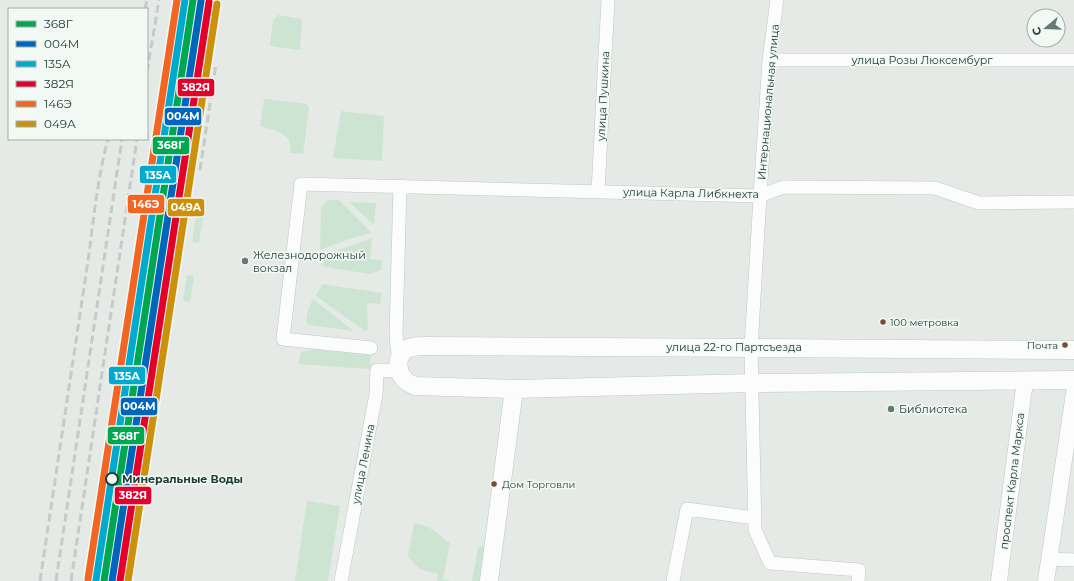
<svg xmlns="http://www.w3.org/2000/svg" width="1074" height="581" font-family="Montserrat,sans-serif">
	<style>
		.green { fill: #cde4d3 }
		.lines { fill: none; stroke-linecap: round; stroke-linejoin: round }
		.minor-casing { stroke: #c2c7c4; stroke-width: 14 }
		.tertiary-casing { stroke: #c2c7c4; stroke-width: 17 }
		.secondary-casing { stroke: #c0c8c4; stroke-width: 19 }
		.minor { stroke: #fbfcfb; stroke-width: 13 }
		.tertiary { stroke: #fbfcfb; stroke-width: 16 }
		.secondary { stroke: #fbfcfb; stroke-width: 18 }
		.rail { stroke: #c6cbc9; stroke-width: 3; stroke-dasharray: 8 4; stroke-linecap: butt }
		.rail-1-casing { stroke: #f2f9f5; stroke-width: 10 }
		.rail-2-casing { stroke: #f2f9f5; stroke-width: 10 }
		.rail-3-casing { stroke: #f2f9f5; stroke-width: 10 }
		.rail-4-casing { stroke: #f2f9f5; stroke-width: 10 }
		.rail-5-casing { stroke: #f2f9f5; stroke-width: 10 }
		.rail-6-casing { stroke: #f2f9f5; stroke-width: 10 }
		.rail-1 { stroke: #00a651; stroke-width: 7 }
		.rail-2 { stroke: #0065bd; stroke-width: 7 }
		.rail-3 { stroke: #00a9ce; stroke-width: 7 }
		.rail-4 { stroke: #e4002b; stroke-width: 7 }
		.rail-5 { stroke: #f26522; stroke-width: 7 }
		.rail-6 { stroke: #cc910b; stroke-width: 7 }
		.poi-dot { fill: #667a74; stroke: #f2f9f5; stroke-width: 1.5 }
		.bus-dot { fill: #7a4b2a; stroke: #f2f9f5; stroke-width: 1.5 }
		.stop-dot { fill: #f2f9f5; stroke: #213e36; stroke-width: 2 }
		.labels { text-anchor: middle; stroke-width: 3; stroke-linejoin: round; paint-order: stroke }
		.bus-label { font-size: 10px; fill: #213e36; stroke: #f2f9f5; text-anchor: start }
		.street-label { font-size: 11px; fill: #213e36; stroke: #f2f9f5 }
		.poi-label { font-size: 11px; fill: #213e36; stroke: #f2f9f5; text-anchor: start }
		.stop-label { font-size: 11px; font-weight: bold; fill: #213e36; stroke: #f2f9f5; text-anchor: start }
		.line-badge { stroke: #f2f9f5; stroke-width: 1.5 }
		.badge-label { font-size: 11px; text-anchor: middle; font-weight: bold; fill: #fff }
	</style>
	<rect width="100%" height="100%" fill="#e5eae7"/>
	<path class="green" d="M278,15l24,4 -2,31 -30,-4 3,-26z
		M264,99l43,5 2,4 -6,46 -13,-1c0,-3 1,-7 0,-10 -4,-11 -20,-14 -30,-17z
		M341,111l43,5 -2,45 -49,-3z
		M181,199l4,1 -5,40 -6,-1z
		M328,200h11l33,33 -20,5 -32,12 1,-43z
		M349,202l27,1 -2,22z
		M197,211l7,1 -5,31 -7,-1z
		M372,238l-2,21 12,1 -1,10 -10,4 -47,-7 -2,-11z
		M171,272l5,1 -8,51 -5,-1z
		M187,275l7,1 -4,26 -7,-1z
		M322,284l60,9 -2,11 -13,-1 1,27 -3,1 -49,-35z
		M313,299l41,32 -45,-6 -3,-3 2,-13z
		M314,349l57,6 -1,14 -72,-5 3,-12z
		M307,501l33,5 -12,75h-33z
		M414,523c10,2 18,5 26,12 4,3 5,6 10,8l-7,36 8,2h-14l1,-7c-16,-4 -21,-4 -30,-19z
		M490,545l-4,36h-14l6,-33 2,-2z"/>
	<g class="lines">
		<defs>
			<path id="minor" d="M777,0l-8,60 -9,136 -9,152 4,182 15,33 89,7 -1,11
				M769,60h305
				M598,191l10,-191
				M371,348l-88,-9 18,-155 459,12 23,-9 152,1 44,15 95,-1
				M399,357l-2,-10 -1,-14 4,-147
				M1049,559l25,1
				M341,581l35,-187 1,-24 23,1
				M673,581l14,-72 68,9"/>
			<path id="tertiary" d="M999,581l24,-186 3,-15
				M1046,581l28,-188"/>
			<path id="secondary" d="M1074,350l-648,-4c-7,0 -15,0 -21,4 -9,7 -8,21 -1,29 2,3 7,5 11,7l99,3 238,-6 322,-3
				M489,581l25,-192"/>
		</defs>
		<use href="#minor" class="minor-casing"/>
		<use href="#tertiary" class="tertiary-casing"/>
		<use href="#secondary" class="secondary-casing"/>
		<use href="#minor" class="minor"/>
		<use href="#tertiary" class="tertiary"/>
		<use href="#secondary" class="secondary"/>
		<path class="rail" d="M145,9l2,-9
			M147,72l12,-72
			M184,169l15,-106
			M200,170l16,-106
			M40,581l49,-327c5,-39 9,-78 19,-115
			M56,581l66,-442
			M71,581l66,-442"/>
		<defs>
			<path id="rail-1" d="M104,581l89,-581"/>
			<path id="rail-2" d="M112,581l89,-580"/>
			<path id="rail-3" d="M96,580l89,-580"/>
			<path id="rail-4" d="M120,581l89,-579"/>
			<path id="rail-5" d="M88,579l89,-579"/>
			<path id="rail-6" d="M128,581l89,-577"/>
		</defs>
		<use href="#rail-1" class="rail-1-casing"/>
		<use href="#rail-2" class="rail-2-casing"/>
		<use href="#rail-3" class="rail-3-casing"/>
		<use href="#rail-4" class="rail-4-casing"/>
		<use href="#rail-5" class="rail-5-casing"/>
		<use href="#rail-6" class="rail-6-casing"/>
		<use href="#rail-1" class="rail-1"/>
		<use href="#rail-2" class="rail-2"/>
		<use href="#rail-3" class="rail-3"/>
		<use href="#rail-4" class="rail-4"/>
		<use href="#rail-5" class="rail-5"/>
		<use href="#rail-6" class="rail-6"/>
	</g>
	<g class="poi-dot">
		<circle cx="245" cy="261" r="4"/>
		<circle cx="891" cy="409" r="4"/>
	</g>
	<g class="bus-dot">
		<circle cx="883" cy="322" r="3.5"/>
		<circle cx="1065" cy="345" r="3.5"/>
		<circle cx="494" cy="484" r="3.5"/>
	</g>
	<circle class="stop-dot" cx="112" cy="479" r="6"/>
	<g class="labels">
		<g class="bus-label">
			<text x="890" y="326">100 метровка</text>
			<text x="1058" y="349" text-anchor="end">Почта</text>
			<text x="502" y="488">Дом Торговли</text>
		</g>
		<g class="street-label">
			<text x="922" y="64">улица Розы Люксембург</text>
			<text transform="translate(603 96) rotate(-87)" y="4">улица Пушкина</text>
			<text transform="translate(768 102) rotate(-85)" y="4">Интернациональная улица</text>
			<text transform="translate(691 193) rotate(1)" y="4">улица Карла Либкнехта</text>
			<text x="734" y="351">улица 22-го Партсъезда</text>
			<text transform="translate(363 464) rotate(-79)" y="4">улица Ленина</text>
			<text transform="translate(1012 481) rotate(-83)" y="4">проспект Карла Маркса</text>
		</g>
		<g class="poi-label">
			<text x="253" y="259">Железнодорожный<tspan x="253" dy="13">вокзал</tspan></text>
			<text x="899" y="413">Библиотека</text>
		</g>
		<g class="stop-label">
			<text x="122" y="483">Минеральные Воды</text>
		</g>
	</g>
	<g class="line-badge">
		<rect x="177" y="78" width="38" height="19" rx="4" fill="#e4002b"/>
		<rect x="164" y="107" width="38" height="19" rx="4" fill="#0065bd"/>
		<rect x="152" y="136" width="38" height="19" rx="4" fill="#00a651"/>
		<rect x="139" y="165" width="38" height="19" rx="4" fill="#00a9ce"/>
		<rect x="127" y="194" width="38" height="20" rx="4" fill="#f26522"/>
		<rect x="167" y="198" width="38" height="19" rx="4" fill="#cc910b"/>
		<rect x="108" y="366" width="38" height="19" rx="4" fill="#00a9ce"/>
		<rect x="120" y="397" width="38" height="19" rx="4" fill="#0065bd"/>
		<rect x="107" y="426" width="38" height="19" rx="4" fill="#00a651"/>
		<rect x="114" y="486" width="38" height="19" rx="4" fill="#e4002b"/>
	</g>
	<g class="badge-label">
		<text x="196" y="91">382Я</text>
		<text x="183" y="120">004М</text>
		<text x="171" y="149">368Г</text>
		<text x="158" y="179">135А</text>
		<text x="146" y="208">146Э</text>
		<text x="186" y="211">049А</text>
		<text x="127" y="380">135А</text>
		<text x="139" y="410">004М</text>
		<text x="126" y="440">368Г</text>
		<text x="133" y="499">382Я</text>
	</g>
	<rect x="8" y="8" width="140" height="132" fill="#f2f9f5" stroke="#9eaea9"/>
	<rect x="16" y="21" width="20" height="6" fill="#00a651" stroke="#9eaea9"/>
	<text x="44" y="28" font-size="12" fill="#213e36">368Г</text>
	<rect x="16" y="41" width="20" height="6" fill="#0065bd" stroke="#9eaea9"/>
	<text x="44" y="48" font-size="12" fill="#213e36">004М</text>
	<rect x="16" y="61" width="20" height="6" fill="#00a9ce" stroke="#9eaea9"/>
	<text x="44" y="68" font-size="12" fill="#213e36">135А</text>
	<rect x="16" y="81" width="20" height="6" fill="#e4002b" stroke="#9eaea9"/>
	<text x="44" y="88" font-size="12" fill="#213e36">382Я</text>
	<rect x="16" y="101" width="20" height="6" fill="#f26522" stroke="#9eaea9"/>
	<text x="44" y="108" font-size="12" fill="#213e36">146Э</text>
	<rect x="16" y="121" width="20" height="6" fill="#cc910b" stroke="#9eaea9"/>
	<text x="44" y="128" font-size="12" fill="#213e36">049А</text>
	<g transform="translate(1046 28) rotate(251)"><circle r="19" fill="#f2f9f5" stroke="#9eaea9"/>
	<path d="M0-3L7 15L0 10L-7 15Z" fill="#667a74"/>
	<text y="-6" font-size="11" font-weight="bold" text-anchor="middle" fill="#213e36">С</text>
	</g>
</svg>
